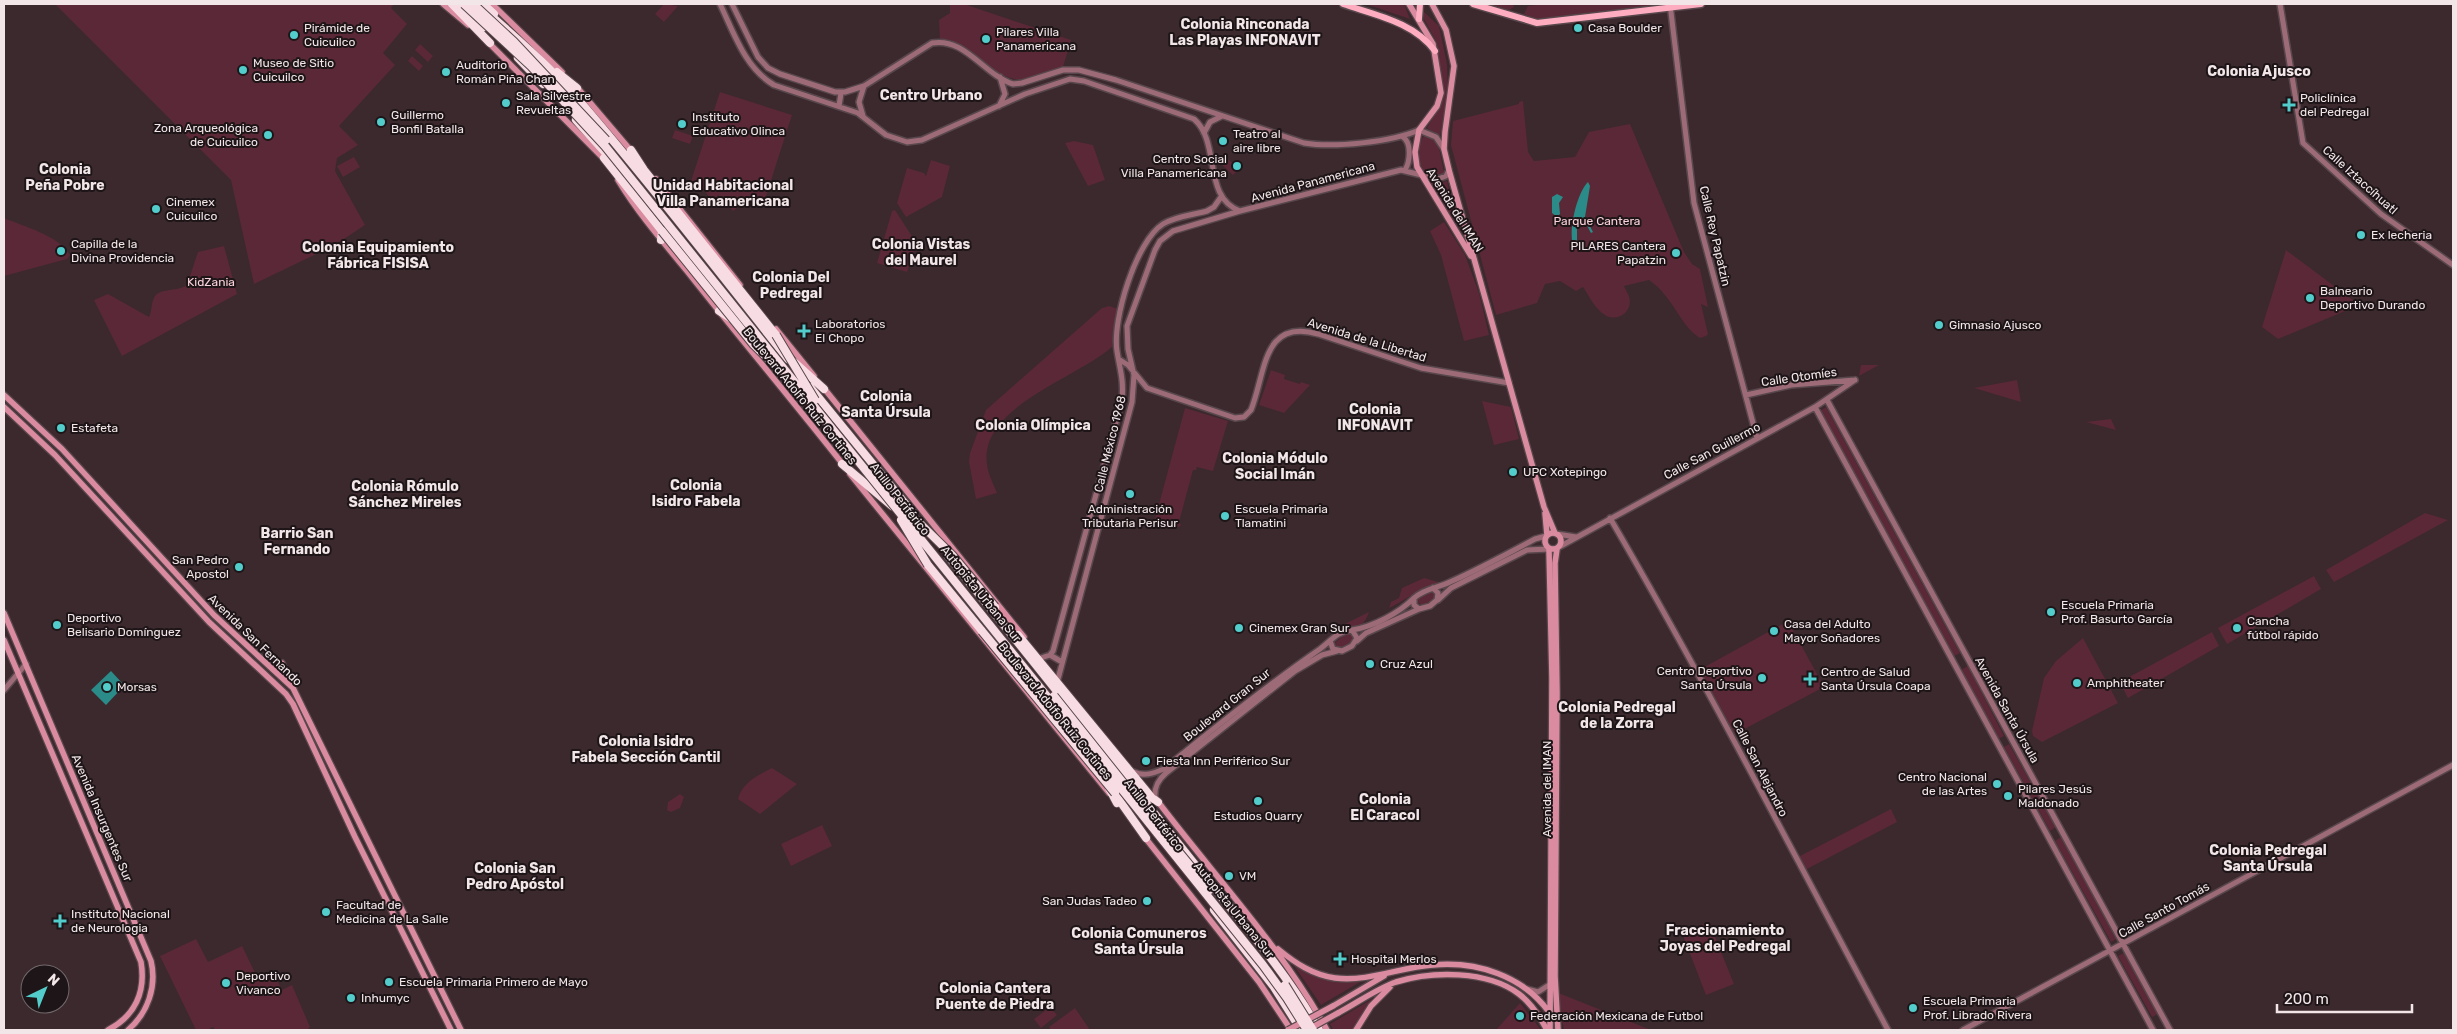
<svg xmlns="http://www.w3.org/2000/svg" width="2457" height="1034" font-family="Rubik,sans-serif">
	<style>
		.green { fill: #5a2836 }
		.water { fill: #2b8b89 }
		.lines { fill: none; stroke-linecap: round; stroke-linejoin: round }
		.tertiary-casing { stroke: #58474c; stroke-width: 8 }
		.secondary-casing { stroke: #58474c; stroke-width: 8 }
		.primary-casing { stroke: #58474c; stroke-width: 9 }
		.motorway-casing { stroke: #58474c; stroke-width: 10 }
		.tertiary { stroke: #9d6b77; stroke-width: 5 }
		.secondary { stroke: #da8ba0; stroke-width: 5.5 }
		.primary { stroke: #feacc0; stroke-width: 6 }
		.motorway { stroke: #f7dde3; stroke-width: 8 }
		.secondary-bridge-casing { stroke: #58474c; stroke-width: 8; stroke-linecap: butt }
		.motorway-bridge-casing { stroke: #58474c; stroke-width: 10; stroke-linecap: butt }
		.secondary-bridge { stroke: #da8ba0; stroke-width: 5.5 }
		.motorway-bridge { stroke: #f7dde3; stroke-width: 8 }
		.poi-dot { fill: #53cdcb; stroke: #1d1517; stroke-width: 2 }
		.labels { text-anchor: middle; stroke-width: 4; stroke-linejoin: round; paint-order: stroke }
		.poi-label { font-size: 12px; fill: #f2e6e8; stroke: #1d1517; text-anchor: start }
		.street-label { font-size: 12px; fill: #f2e6e8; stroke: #1d1517 }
		.park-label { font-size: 12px; fill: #fad2db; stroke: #1d1517 }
		.neighbourhood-label { font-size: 14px; font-weight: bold; fill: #f2e6e8; stroke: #1d1517 }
	</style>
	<rect width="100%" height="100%" fill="#3b292e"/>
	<path class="green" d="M55,4h339l-3,4 16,16 -24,29 12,12 -56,61 19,19 -21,13 -2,13 30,54 -30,20 -81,39 -23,-104z
		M664,4l14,2 -14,16 -9,-8z
		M950,4h14l107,36 -8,27c-15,3 -33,15 -49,12 -28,-6 -44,-38 -74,-39l-1,-20 11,-7z
		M1366,4h38l6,15z
		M1486,4h27l1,3 -5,3z
		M1545,4h120l-129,15 -12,-5 4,-8z
		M1424,12l15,14 8,38 1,26 -8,47 -13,-9 17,-31 -8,-56 -12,-22z
		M420,44l13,12 -5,6 -13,-12z
		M412,56l11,10 -4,5 -11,-10z
		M720,92l72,23 -26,81 -10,8h-13l-10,7 -15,-16 -4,5 -4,-1 -6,-10 -15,-2z
		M1523,101l5,51 6,9 41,-4 14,-25 41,-8 54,128 8,12 8,5 8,38 -7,-3 7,30 -2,2 -6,2c-20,-12 -27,-42 -51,-58l-25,6c2,5 6,10 6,15 0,13 -14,21 -25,14 -10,-6 -16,-19 -22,-28l-7,4 -16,-10 -15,3 -8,19 -41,12 -45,-170 2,-24 66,-17v-2z
		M675,130l18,6 -3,8 -18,-6z
		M1424,136l9,1 5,6 6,29 -1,3 -4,1 -17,-5c-4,-12 -7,-25 2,-35z
		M1074,141l19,4 12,35 -17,6 -23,-43z
		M354,157l6,10 -17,10 -6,-11z
		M1228,159l11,10 -6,6 -11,-10z
		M931,160l19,6 -8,31 -36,20 -9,-14 10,-35 17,5 2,3z
		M1427,179l12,4 8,-2 10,45z
		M895,210l22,34 -10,28 -30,-9 15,-52z
		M4,218c21,9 54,17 66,37l-3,4 -63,17z
		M1444,222l21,33 14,38 10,42 -25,6 -23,-86 -11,-24z
		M224,246l13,48 -115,62 -28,-56 14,-6 41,23c3,-6 2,-14 5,-19 5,-11 24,-6 33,-13l11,-33z
		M2286,250l71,53v3l-79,33 -16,-12z
		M1109,306l9,3 -6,38c-35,31 -133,60 -125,117 1,10 6,19 10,29l-21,6 -7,-37 1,-9 16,-43 116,-102z
		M1861,365h18l-20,11z
		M1271,370l14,5 -1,4 16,5 1,-2 9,3 -26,28 -25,-8z
		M2017,380l4,22 -47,-14z
		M1482,401l29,6 8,32 -25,6z
		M1826,407l134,246 -6,3 -134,-245z
		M1185,408l43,13 -15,50 -16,-4 -1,3h-3l-14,52 2,3 -2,2 -24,-8z
		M2111,419l5,11 -30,-8z
		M2425,513l23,7 -114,62 -8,-12z
		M2314,576l7,13 -94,55 -9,-16z
		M1424,578l18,5c-24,5 -32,15 -53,25l2,-6 8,-4 3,-10z
		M1432,591l4,3 -1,5 -13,7 -4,-4 1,-5z
		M1369,612c-6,19 -17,15 -34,17z
		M1788,621l36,66 -89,47 -36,-64z
		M2212,632l7,14 -91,52 -8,-16z
		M1350,633l4,3c-1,9 -9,13 -17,11l-2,-4 9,-9z
		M2083,638l35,65 -76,39 -9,-6 -1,-5 12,-53 12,-17z
		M1968,666l36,70 -6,3 -37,-69z
		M2009,744l47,83 -6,4 -46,-84z
		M772,768l25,16 -37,30 -22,-15c4,-16 20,-24 34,-31z
		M680,794l4,3 -4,11 -9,4 -4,-2 1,-8z
		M1891,809l6,13 -92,48 -7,-13z
		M822,825l10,21 -41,20 -10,-22z
		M2061,837l55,102 -5,3 -56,-101z
		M1709,922l25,62 -28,11 -24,-62z
		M196,939l12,23 34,-16 17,35 15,-7 8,16 10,-5 18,42 -3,3h-92l-2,-3 -6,3h-11l-36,-74z
		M2124,953l34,61 -6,3 -34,-61z
		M1293,964c22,14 47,20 72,15l-44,26z
		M1556,992l95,38h-87z
		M1379,995l-17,19 -9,16h-20l-3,-6z
		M1520,1003l21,27h-45z
		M1050,1007l7,8 -16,13 -7,-9z
		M1075,1008l15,22h-39l-2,-3z"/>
	<path class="water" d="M1588,182l2,4 -5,31 8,15 -2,1 -6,-11 -8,2v22l-3,2c-7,-14 3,-56 14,-66z
		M1557,194l6,3 -4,6 1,11 -3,3 -5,-4v-16z
		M111,671l12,13 -2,2 1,2 -16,17 -15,-15z"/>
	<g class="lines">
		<defs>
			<path id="tertiary" d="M720,4c14,29 25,64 54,81l84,28 28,22 21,7 15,-2 103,-46 45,-15 14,2 110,38c27,23 8,78 46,92l161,-41 37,9 8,-3 3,-6
				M732,4l26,53 10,11 12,6 55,18h10l19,-6 68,-43c33,-6 52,32 81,41l9,-1 41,-13h16l37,10 188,63c30,5 88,-1 115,-13l17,7 8,12
				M1670,4l24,199 63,235
				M2280,4l23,139 78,71 72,51
				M839,106l2,-13
				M999,106l6,-12 -5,-17
				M863,116l-4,-14 5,-16
				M1204,133l6,-11 12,-6
				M1403,137c9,6 7,25 2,33
				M1120,360l8,5 19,23 88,30 9,-1 7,-7c15,-37 11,-92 67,-76l103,34 88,15
				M1746,395l45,-10 64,-5
				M1827,400l343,630
				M1815,407l338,623
				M1610,518c98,168 186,341 278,512
				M1557,534l19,3
				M1559,547l256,-140 40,-27
				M1433,588l5,5 -1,7 -7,6 -11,3 -5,-4v-7c11,-10 24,-10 36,-16 29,-13 57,-28 85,-43l11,-3
				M1438,600l13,-12 76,-38 22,-1
				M1352,630c21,-3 47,-17 62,-32
				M1357,641l9,-8 53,-24
				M1050,655l12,7
				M1041,658l9,-3 3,-4 69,-251c2,-20 -2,-30 -5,-49 -5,-31 19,-110 46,-127 13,-8 30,-9 44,-13l7,-4 7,-10
				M1058,679l74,-277 2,-27 -6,-26 -1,-23 28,-76 5,-9 13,-10 67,-20
				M4,690l22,-26
				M1134,772c10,5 20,1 30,-3 51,-42 101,-82 156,-120 11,-8 17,-18 32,-19l5,8 -5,8 -10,5 -9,-2 -3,-8
				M1155,798c-1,-11 3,-18 11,-25l129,-102 27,-16 15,-4
				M1527,989l11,3 11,-7
				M1963,1030l490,-265"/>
			<path id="secondary" d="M443,4l25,21
				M492,4l70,68
				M1409,4l24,40 8,49 -4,13 -18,24 -4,22 2,15 54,89
				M1432,4l14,26 8,36 -9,66 -1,17 5,21 95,337 11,26
				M487,41l118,119
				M576,86l57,67
				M656,179l84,106
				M618,180c20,33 45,62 69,91 52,66 106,130 158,196
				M776,329l38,47
				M823,387l201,250
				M4,395l58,54 152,166 79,73 168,342
				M4,407l51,48 154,167 77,72 7,10 62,133 96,193
				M850,474l259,319
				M1545,513l2,22
				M1545 541a8 8 0 1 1 16 0a8 8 0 1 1-16 0Z
				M1557,549l-2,14 2,130 -2,283 3,54
				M1549,550l3,128 -2,352
				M4,613l147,348c6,25 -3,52 -23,69
				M4,640l137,322c5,30 -6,54 -33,68
				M282,663l9,21
				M1156,799c58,77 125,147 171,231
				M1143,835l116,147 32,48
				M1278,949c17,14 35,26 57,29 35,4 65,-11 98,-13 44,-4 90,11 116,47
				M1333,1006l51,-30
				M1338,1013c19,-10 38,-24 58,-31 36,-11 91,-12 123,12 12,9 21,23 28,36
				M1356,1030l15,-24 19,-19"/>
			<path id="primary" d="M1343,4c32,11 71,18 92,47
				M1473,4l64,19 164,-19
				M1419,19l1,-15"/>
			<path id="motorway" d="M452,4l38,39
				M457,4l27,23
				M483,4l11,10
				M488,13c30,27 61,53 88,84 73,84 142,174 212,262
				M518,58l25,26
				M557,72l20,16
				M576,120l36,40
				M631,150l13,20 132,165
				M604,158l58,73 -1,9
				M719,311l33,21
				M794,362l30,27
				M810,387l102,125
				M842,464l50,42
				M948,556c80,98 158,197 237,296 47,60 96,111 134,178
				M928,565l54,66
				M1018,635l134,163 6,4
				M1109,788l8,15
				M1117,797l29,41
				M1214,910l60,77 27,43"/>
		</defs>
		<use href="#tertiary" class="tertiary-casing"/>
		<use href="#secondary" class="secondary-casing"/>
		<use href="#primary" class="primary-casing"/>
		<use href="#motorway" class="motorway-casing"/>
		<use href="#tertiary" class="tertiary"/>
		<use href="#secondary" class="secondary"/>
		<use href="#primary" class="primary"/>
		<use href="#motorway" class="motorway"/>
		<defs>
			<path id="secondary-bridge" d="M1309,1029l29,-16
				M1288,1030l45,-24"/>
			<path id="motorway-bridge" d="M464,4l67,62 74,80 658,819 24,33 20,32
				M473,4l41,38 92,98
				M662,231l92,114 32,31
				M776,335l39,65
				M897,501l55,54 43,52
				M901,520l27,45
				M982,631l133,162
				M1054,696l102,128
				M1168,839l42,51
				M1285,985l28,45"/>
		</defs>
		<use href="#secondary-bridge" class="secondary-bridge-casing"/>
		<use href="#motorway-bridge" class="motorway-bridge-casing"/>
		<use href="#secondary-bridge" class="secondary-bridge"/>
		<use href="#motorway-bridge" class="motorway-bridge"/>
	</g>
	<g class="poi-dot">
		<circle cx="1578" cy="28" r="5"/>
		<circle cx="294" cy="35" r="5"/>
		<circle cx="986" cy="39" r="5"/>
		<circle cx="243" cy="70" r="5"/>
		<circle cx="446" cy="72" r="5"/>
		<circle cx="506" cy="103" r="5"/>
		<path d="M2286.5 97.5h5v5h5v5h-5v5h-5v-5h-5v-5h5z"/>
		<circle cx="381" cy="122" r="5"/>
		<circle cx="682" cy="124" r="5"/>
		<circle cx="268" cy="135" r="5"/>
		<circle cx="1223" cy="141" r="5"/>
		<circle cx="1237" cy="166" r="5"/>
		<circle cx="156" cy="209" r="5"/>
		<circle cx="2361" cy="235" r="5"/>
		<circle cx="61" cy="251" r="5"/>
		<circle cx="1676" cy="253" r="5"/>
		<circle cx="2310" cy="298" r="5"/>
		<circle cx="1939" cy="325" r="5"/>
		<path d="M801.5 323.5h5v5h5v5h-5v5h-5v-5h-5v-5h5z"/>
		<circle cx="61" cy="428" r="5"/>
		<circle cx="1513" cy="472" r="5"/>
		<circle cx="1130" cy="494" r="5"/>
		<circle cx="1225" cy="516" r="5"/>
		<circle cx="239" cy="567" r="5"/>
		<circle cx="2051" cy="612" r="5"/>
		<circle cx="57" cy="625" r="5"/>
		<circle cx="1239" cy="628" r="5"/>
		<circle cx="2237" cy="628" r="5"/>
		<circle cx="1774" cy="631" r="5"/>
		<circle cx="1370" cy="664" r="5"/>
		<circle cx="1762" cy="678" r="5"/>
		<path d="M1807.5 671.5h5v5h5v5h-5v5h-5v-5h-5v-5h5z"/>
		<circle cx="2077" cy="683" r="5"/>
		<circle cx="107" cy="687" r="5"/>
		<circle cx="1146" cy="761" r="5"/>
		<circle cx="1997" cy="784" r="5"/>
		<circle cx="2008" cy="796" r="5"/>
		<circle cx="1258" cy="801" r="5"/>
		<circle cx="1229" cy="876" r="5"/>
		<circle cx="1147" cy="901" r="5"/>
		<circle cx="326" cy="912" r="5"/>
		<path d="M57.5 913.5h5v5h5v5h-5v5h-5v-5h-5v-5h5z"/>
		<path d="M1337.5 951.5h5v5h5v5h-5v5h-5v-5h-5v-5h5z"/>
		<circle cx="389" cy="982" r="5"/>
		<circle cx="226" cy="983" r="5"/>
		<circle cx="351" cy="998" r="5"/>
		<circle cx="1913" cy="1008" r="5"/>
		<circle cx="1520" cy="1016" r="5"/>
	</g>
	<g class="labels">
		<g class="poi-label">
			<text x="304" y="32">Pirámide de<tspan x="304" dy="14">Cuicuilco</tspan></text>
			<text x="1588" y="32">Casa Boulder</text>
			<text x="996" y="36">Pilares Villa<tspan x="996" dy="14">Panamericana</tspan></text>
			<text x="253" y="67">Museo de Sitio<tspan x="253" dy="14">Cuicuilco</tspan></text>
			<text x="456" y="69">Auditorio<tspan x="456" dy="14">Román Piña Chan</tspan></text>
			<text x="516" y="100">Sala Silvestre<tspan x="516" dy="14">Revueltas</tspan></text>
			<text x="2300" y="102">Policlínica<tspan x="2300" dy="14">del Pedregal</tspan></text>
			<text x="391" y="119">Guillermo<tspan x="391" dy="14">Bonfil Batalla</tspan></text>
			<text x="692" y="121">Instituto<tspan x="692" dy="14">Educativo Olinca</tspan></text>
			<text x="258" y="132" text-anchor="end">Zona Arqueológica<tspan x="258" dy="14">de Cuicuilco</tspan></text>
			<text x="1233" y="138">Teatro al<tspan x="1233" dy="14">aire libre</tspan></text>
			<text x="1227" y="163" text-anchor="end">Centro Social<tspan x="1227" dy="14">Villa Panamericana</tspan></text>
			<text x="166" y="206">Cinemex<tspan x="166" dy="14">Cuicuilco</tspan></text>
			<text x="2371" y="239">Ex lecheria</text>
			<text x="71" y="248">Capilla de la<tspan x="71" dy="14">Divina Providencia</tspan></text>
			<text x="1666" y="250" text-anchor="end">PILARES Cantera<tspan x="1666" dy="14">Papatzin</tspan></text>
			<text x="2320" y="295">Balneario<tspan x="2320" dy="14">Deportivo Durando</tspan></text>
			<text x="815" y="328">Laboratorios<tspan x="815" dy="14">El Chopo</tspan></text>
			<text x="1949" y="329">Gimnasio Ajusco</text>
			<text x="71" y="432">Estafeta</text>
			<text x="1523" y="476">UPC Xotepingo</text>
			<text x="1130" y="513" text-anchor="middle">Administración<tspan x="1130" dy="14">Tributaria Perisur</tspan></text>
			<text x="1235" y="513">Escuela Primaria<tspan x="1235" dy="14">Tlamatini</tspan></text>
			<text x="229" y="564" text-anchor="end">San Pedro<tspan x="229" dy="14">Apostol</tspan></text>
			<text x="2061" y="609">Escuela Primaria<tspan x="2061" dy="14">Prof. Basurto García</tspan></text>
			<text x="67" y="622">Deportivo<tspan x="67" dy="14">Belisario Domínguez</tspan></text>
			<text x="2247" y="625">Cancha<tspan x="2247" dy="14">fútbol rápido</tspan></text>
			<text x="1784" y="628">Casa del Adulto<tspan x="1784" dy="14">Mayor Soñadores</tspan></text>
			<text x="1249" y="632">Cinemex Gran Sur</text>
			<text x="1380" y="668">Cruz Azul</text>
			<text x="1752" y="675" text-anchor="end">Centro Deportivo<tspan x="1752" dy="14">Santa Úrsula</tspan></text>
			<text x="1821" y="676">Centro de Salud<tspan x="1821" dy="14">Santa Úrsula Coapa</tspan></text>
			<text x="2087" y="687">Amphitheater</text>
			<text x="117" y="691">Morsas</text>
			<text x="1156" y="765">Fiesta Inn Periférico Sur</text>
			<text x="1987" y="781" text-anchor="end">Centro Nacional<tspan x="1987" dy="14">de las Artes</tspan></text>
			<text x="2018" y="793">Pilares Jesús<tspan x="2018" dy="14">Maldonado</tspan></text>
			<text x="1258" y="820" text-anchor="middle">Estudios Quarry</text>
			<text x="1239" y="880">VM</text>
			<text x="1137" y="905" text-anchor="end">San Judas Tadeo</text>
			<text x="336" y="909">Facultad de<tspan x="336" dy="14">Medicina de La Salle</tspan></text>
			<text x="71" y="918">Instituto Nacional<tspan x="71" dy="14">de Neurologia</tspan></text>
			<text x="1351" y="963">Hospital Merlos</text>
			<text x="236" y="980">Deportivo<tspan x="236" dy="14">Vivanco</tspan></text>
			<text x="399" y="986">Escuela Primaria Primero de Mayo</text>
			<text x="361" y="1002">Inhumyc</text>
			<text x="1923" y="1005">Escuela Primaria<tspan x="1923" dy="14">Prof. Librado Rivera</tspan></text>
			<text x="1530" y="1020">Federación Mexicana de Futbol</text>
		</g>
		<g class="street-label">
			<text transform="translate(2360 180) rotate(42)" y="4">Calle Iztaccíhuatl</text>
			<text transform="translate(1313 182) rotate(-15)" y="4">Avenida Panamericana</text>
			<text transform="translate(1455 210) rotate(58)" y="4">Avenida del IMAN</text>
			<text transform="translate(1715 236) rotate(77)" y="4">Calle Rey Papatzin</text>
			<text transform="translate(1367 340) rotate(17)" y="4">Avenida de la Libertad</text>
			<text transform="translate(1799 377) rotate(-8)" y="4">Calle Otomíes</text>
			<text transform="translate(800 396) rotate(51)" y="4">Boulevard Adolfo Ruiz Cortines</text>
			<text transform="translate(1110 444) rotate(-76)" y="4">Calle México 1968</text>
			<text transform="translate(1712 451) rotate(-28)" y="4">Calle San Guillermo</text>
			<text transform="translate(900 499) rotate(52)" y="4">Anillo Periférico</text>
			<text transform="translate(981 594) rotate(51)" y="4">Autopista Urbana Sur</text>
			<text transform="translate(255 640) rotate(44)" y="4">Avenida San Fernando</text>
			<text transform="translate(1227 705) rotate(-39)" y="4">Boulevard Gran Sur</text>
			<text transform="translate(2007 710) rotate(61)" y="4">Avenida Santa Úrsula</text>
			<text transform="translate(1055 711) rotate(51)" y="4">Boulevard Adolfo Ruiz Cortines</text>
			<text transform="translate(1760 768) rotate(63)" y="4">Calle San Alejandro</text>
			<text transform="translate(1547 789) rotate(-90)" y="4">Avenida del IMAN</text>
			<text transform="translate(1154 815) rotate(52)" y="4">Anillo Periférico</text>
			<text transform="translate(102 818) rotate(67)" y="4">Avenida Insurgentes Sur</text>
			<text transform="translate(1234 910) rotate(51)" y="4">Autopista Urbana Sur</text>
			<text transform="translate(2164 910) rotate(-29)" y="4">Calle Santo Tomás</text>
		</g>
		<g class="park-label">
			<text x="1597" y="225">Parque Cantera</text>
			<text x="211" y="286">KidZania</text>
		</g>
		<g class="neighbourhood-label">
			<text x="1245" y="29">Colonia Rinconada<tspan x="1245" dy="16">Las Playas INFONAVIT</tspan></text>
			<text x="2259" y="76">Colonia Ajusco</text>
			<text x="931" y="100">Centro Urbano</text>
			<text x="65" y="174">Colonia<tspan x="65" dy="16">Peña Pobre</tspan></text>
			<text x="723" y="190">Unidad Habitacional<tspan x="723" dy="16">Villa Panamericana</tspan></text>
			<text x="921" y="249">Colonia Vistas<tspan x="921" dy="16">del Maurel</tspan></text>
			<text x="378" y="252">Colonia Equipamiento<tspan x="378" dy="16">Fábrica FISISA</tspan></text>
			<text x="791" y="282">Colonia Del<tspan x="791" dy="16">Pedregal</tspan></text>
			<text x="886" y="401">Colonia<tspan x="886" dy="16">Santa Úrsula</tspan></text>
			<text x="1375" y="414">Colonia<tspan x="1375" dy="16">INFONAVIT</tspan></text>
			<text x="1033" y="430">Colonia Olímpica</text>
			<text x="1275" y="463">Colonia Módulo<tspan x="1275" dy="16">Social Imán</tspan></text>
			<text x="696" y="490">Colonia<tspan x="696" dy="16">Isidro Fabela</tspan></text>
			<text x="405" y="491">Colonia Rómulo<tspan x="405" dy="16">Sánchez Mireles</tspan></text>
			<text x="297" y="538">Barrio San<tspan x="297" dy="16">Fernando</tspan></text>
			<text x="1617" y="712">Colonia Pedregal<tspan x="1617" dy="16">de la Zorra</tspan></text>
			<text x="646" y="746">Colonia Isidro<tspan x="646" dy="16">Fabela Sección Cantil</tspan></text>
			<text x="1385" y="804">Colonia<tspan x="1385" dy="16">El Caracol</tspan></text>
			<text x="2268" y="855">Colonia Pedregal<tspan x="2268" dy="16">Santa Úrsula</tspan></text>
			<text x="515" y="873">Colonia San<tspan x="515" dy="16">Pedro Apóstol</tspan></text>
			<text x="1725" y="935">Fraccionamiento<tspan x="1725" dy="16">Joyas del Pedregal</tspan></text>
			<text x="1139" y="938">Colonia Comuneros<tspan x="1139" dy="16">Santa Úrsula</tspan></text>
			<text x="995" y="993">Colonia Cantera<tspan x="995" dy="16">Puente de Piedra</tspan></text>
		</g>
	</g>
	<rect width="2457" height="1034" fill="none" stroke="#f2e6e8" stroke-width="10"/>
	<g transform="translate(45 989) rotate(43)"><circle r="24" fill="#1d1517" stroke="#72696b"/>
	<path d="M0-4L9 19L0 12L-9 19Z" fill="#53cdcb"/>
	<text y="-8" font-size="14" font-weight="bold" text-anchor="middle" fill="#f2e6e8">N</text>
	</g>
	<path d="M2277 1004v8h135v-8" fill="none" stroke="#f2e6e8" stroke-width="2.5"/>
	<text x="2284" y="1004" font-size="15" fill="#f2e6e8" stroke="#1d1517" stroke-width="4" paint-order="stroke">200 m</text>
</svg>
